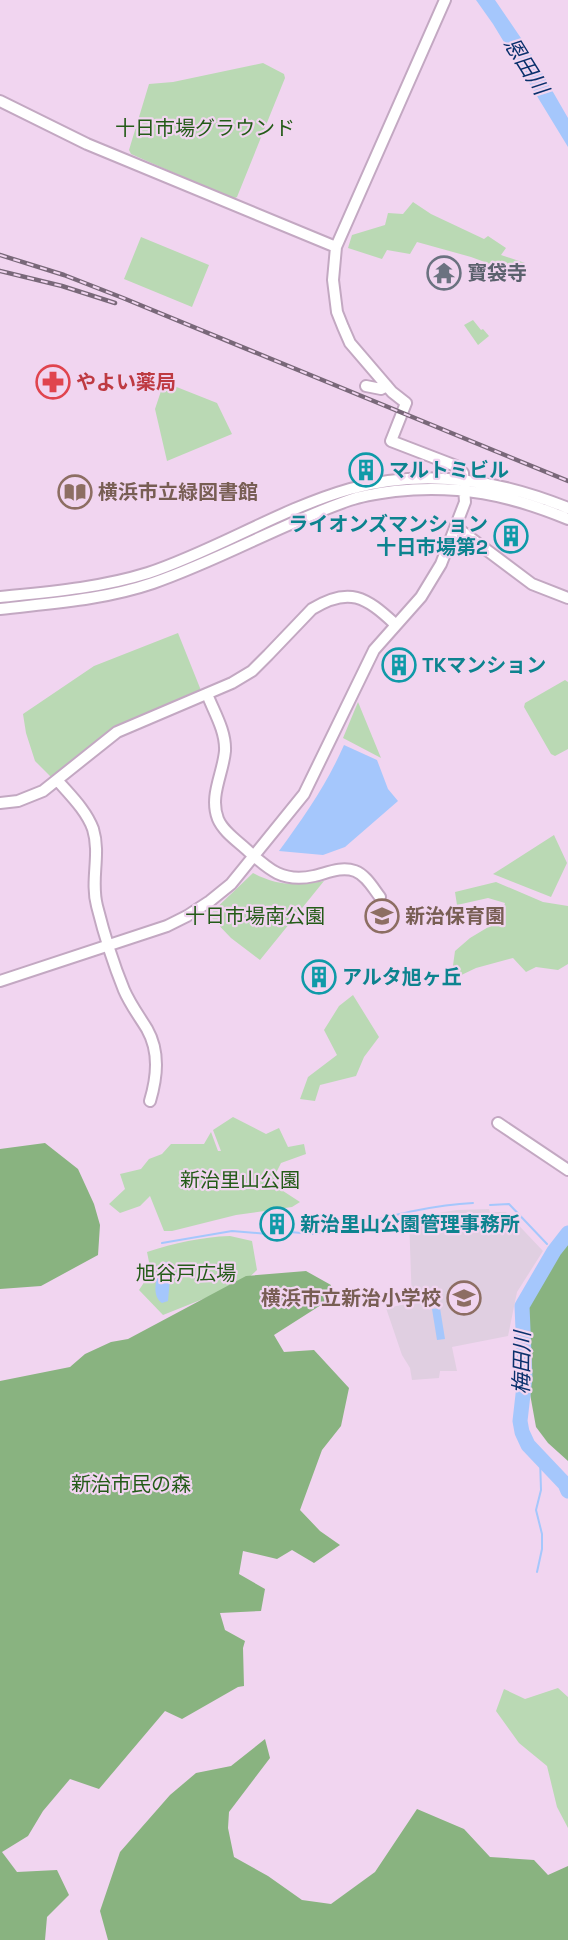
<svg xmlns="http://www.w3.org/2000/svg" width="568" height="1940" font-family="'Space Grotesk','Noto Sans JP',sans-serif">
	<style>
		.education { fill: #e0cfe1 }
		.green { fill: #bad9b4 }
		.forest { fill: #89b380 }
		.water { fill: #a5c7fc }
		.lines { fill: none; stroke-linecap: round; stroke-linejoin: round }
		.stream { stroke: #a5c7fc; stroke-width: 2 }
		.river { stroke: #a5c7fc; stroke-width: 15 }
		.tertiary-casing { stroke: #c3a8c2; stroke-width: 14 }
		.tertiary { stroke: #fff; stroke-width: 10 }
		.rail-casing { stroke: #796879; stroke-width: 4.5 }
		.rail { stroke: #f1d5f0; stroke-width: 2; stroke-dasharray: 7; stroke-linecap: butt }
		.labels { text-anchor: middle; stroke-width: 4.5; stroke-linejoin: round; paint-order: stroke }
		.park-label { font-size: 20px; fill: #245b18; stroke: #f1d5f0 }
		.worship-label { font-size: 20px; font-weight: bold; fill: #5b616d; stroke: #f1d5f0; text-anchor: start }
		.health-label { font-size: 20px; font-weight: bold; fill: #be3a42; stroke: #f1d5f0; text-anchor: start }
		.culture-label { font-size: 20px; font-weight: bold; fill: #0d838f; stroke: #f1d5f0; text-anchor: start }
		.education-label { font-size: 20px; font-weight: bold; fill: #785e54; stroke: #f1d5f0; text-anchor: start }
		.water-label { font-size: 21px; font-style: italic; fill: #09306c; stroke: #f1d5f0 }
	</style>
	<rect width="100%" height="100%" fill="#f1d5f0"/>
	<path class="education" d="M489,1209l1,3h16l37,39 -26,41 -9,44 -56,11 5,24h-17l-1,7 -27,2 -2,-12 -8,-13 -16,-47 26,-5 -3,-85 48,-8z"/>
	<path class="green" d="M263,63l21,11 1,4 -48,119 -4,2 -102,-45 -2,-4 20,-66 24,-2z
		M413,202l18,12 53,25 4,-3 18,12 -5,7 24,8 -5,12 -49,-18 -54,-15 -7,12 -23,-4 -5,9 -34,-11 4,-13 33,-10 3,-12 15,1z
		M141,237l68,28 -17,42 -68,-28z
		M473,320l8,10 2,-1 6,7 -11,9 -14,-20z
		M164,382l53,21 15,31 -65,27 -12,-52z
		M178,633l24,60 -79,32 -70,54 -18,-18 -9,-28 -3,-19 71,-48z
		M565,680l3,2v67l-13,7 -4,-2 -27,-47 1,-4z
		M358,702l23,56 -38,-20z
		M554,835l13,28 -16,34 -58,-23z
		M253,873c24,13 45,13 71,8l-64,79 -29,-22 -22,-23z
		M496,882l47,20 25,4v58l-10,6 -22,-3 -10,5 -13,-14 -37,10 -25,12 4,-29 15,-13 30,-18 5,-17 -17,-5 -31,7 -2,-13z
		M353,995l26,42 -15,20 -8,19 -36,9 -5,16 -15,-2 8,-22 29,-22 -13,-25 15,-24z
		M233,1117l33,17 13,-6 9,19 16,-3 2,10 -25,9 -5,10 4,16 20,13 -8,5 -56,8 -64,16h-8l-14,-35 -10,10 -20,7 -11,-9 16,-15 -5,-15 21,-5 8,-10 13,-5 9,-10h33l7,-12 7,19h3l-8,-21z
		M230,1236l22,5 5,29 -14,13 -80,32 -24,-25 12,-18 -4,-20c28,-9 54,-15 83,-16z
		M558,1688l10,9v131l-11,-21 -10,-41 -28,-23 -23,-32 8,-22 21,10z"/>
	<path class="forest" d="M45,1143l33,26 16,35 6,21 -2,30 -57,31 -41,3v-140z
		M568,1241v220l-20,-18 -12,-16 -15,-83 6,-54z
		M306,1271l25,14v10l-10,10 -47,30 10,17 30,-2 35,38 -8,38 -19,24 -22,60 20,21 20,14 -26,18 -22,-13 -15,9 -34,-8 -4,23 26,15 -4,22 -41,2 5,17 20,11 -2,7 1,38 -6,1 -56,32 -17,-8 -66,78 -29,-10 -27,32 -15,25 -26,16 15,20 40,-2 12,25 -22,22 -2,23h-45v-559l70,-14 15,-13 26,-12 17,-3 118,-63z
		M265,1739l5,19 -41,54 -1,16 6,29 34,19 34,24 29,4 44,-32 42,-63 47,20 26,28 44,3 14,15 20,-9v74h-460l-8,-29 20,-59 50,-57 26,-22 35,-7z"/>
	<path class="water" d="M476,0h19l32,47 41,71v29l-75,-123z
		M344,745l33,15 11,29 10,12 -53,46 -22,8 -44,-4c25,-34 48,-67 65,-106z
		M162,1262h7l2,6 -3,33 -6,2c-12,-8 -5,-28 0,-41z
		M440,1308l5,31 -8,1 -5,-31z"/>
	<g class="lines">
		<path class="stream" d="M490,1205l19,-1 38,40
			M360,1224c38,-10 74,-19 113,-21
			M162,1243l70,-12 36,3 22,-2 22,2 35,-7
			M537,1572l5,-23v-15l-6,-24 5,-20 -1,-32"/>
		<path class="river" d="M568,1233l-14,18 -32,55 3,71 -5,44 2,11 6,13 37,39 3,7"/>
		<defs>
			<path id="tertiary" d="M0,101l87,43 249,103
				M366,386l15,3 6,-3
				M456,527l76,57 36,14
				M0,597c50,-5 100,-9 148,-24 69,-23 132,-64 202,-84 73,-21 149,-9 218,19
				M0,609c51,-6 103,-9 153,-26 67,-23 130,-60 197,-83 14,-5 30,-7 45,-9 63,-7 115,4 173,28
				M207,694c7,18 19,37 18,57 -2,23 -16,45 -7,68 5,12 18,21 28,30 22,20 36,34 68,27 13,-3 27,-10 41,-5 11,4 18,17 25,26
				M58,781c12,14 28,29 35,48 8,26 -3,51 4,77 7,28 16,57 27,84 6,14 15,26 23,39 13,23 10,48 3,72
				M0,803l18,-2 25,-10 74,-59 115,-49 20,-12 16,-16 44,-46c37,-23 54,-12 83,15
				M0,981l167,-55 20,-10 23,-15 21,-17 73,-90 70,-144 47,-53 20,-33 24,-62 -2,-29 -7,-7 -65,-25 15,-38 -14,-11 -42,-49 -7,-16 -6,-15 -4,-32 3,-33 109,-247
				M498,1123l70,47"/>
		</defs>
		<use href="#tertiary" class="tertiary-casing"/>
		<use href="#tertiary" class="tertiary"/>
		<defs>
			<path id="rail" d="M0,255l64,20 59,23 445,183
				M0,271l62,15 53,17"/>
		</defs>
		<use href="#rail" class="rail-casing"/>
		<use href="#rail" class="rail"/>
	</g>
	<defs>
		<symbol id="temple-ring" viewBox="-11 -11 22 22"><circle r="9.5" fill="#f1d5f0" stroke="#6b7280" stroke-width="1.5"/><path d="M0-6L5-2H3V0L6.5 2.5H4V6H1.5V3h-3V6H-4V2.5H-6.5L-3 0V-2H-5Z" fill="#6b7280"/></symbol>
		<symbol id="pharmacy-ring" viewBox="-11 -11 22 22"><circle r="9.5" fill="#f1d5f0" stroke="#e0444e" stroke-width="1.5"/><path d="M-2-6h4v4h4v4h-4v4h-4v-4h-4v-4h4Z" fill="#e0444e"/></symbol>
		<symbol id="building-ring" viewBox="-11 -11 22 22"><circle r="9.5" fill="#f1d5f0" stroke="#0f9aa8" stroke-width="1.5"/><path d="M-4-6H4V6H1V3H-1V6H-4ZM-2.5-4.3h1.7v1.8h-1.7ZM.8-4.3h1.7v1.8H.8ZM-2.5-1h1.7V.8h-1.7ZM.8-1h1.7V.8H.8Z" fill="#0f9aa8"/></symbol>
		<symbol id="library-ring" viewBox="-11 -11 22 22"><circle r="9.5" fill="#f1d5f0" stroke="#8d6e63" stroke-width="1.5"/><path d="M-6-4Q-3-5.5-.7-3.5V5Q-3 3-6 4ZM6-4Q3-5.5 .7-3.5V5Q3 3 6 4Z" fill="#8d6e63"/></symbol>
		<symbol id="school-ring" viewBox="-11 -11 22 22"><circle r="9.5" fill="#f1d5f0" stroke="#8d6e63" stroke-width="1.5"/><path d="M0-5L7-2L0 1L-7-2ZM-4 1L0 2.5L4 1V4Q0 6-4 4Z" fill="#8d6e63"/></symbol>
	</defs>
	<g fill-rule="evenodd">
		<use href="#temple-ring" x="425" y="254" width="38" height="38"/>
		<use href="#pharmacy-ring" x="34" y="363" width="38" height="38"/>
		<use href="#building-ring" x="347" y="451" width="38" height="38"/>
		<use href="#library-ring" x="56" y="473" width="38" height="38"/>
		<use href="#building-ring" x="492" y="517" width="38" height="38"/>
		<use href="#building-ring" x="380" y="646" width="38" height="38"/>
		<use href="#school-ring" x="363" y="897" width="38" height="38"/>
		<use href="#building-ring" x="300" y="958" width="38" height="38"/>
		<use href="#building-ring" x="258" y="1205" width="38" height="38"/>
		<use href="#school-ring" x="445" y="1279" width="38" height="38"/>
	</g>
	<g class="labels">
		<g class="park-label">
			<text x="205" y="135">十日市場グラウンド</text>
			<text x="255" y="923">十日市場南公園</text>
			<text x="240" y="1187">新治里山公園</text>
			<text x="186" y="1280">旭谷戸広場</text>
			<text x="131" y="1491">新治市民の森</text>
		</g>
		<g class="worship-label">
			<text x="467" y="280">寶袋寺</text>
		</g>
		<g class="health-label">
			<text x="76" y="389">やよい薬局</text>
		</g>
		<g class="culture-label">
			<text x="389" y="477">マルトミビル</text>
			<text x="488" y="531" text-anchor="end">ライオンズマンション<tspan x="488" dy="23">十日市場第2</tspan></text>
			<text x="422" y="672">TKマンション</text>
			<text x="342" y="984">アルタ旭ヶ丘</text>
			<text x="300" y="1231">新治里山公園管理事務所</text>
		</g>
		<g class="education-label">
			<text x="98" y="499">横浜市立緑図書館</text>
			<text x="405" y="923">新治保育園</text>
			<text x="441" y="1305" text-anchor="end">横浜市立新治小学校</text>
		</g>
		<g class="water-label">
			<text transform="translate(526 66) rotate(58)" y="7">恩田川</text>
			<text transform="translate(522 1363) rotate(-89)" y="7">梅田川</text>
		</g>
	</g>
</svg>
